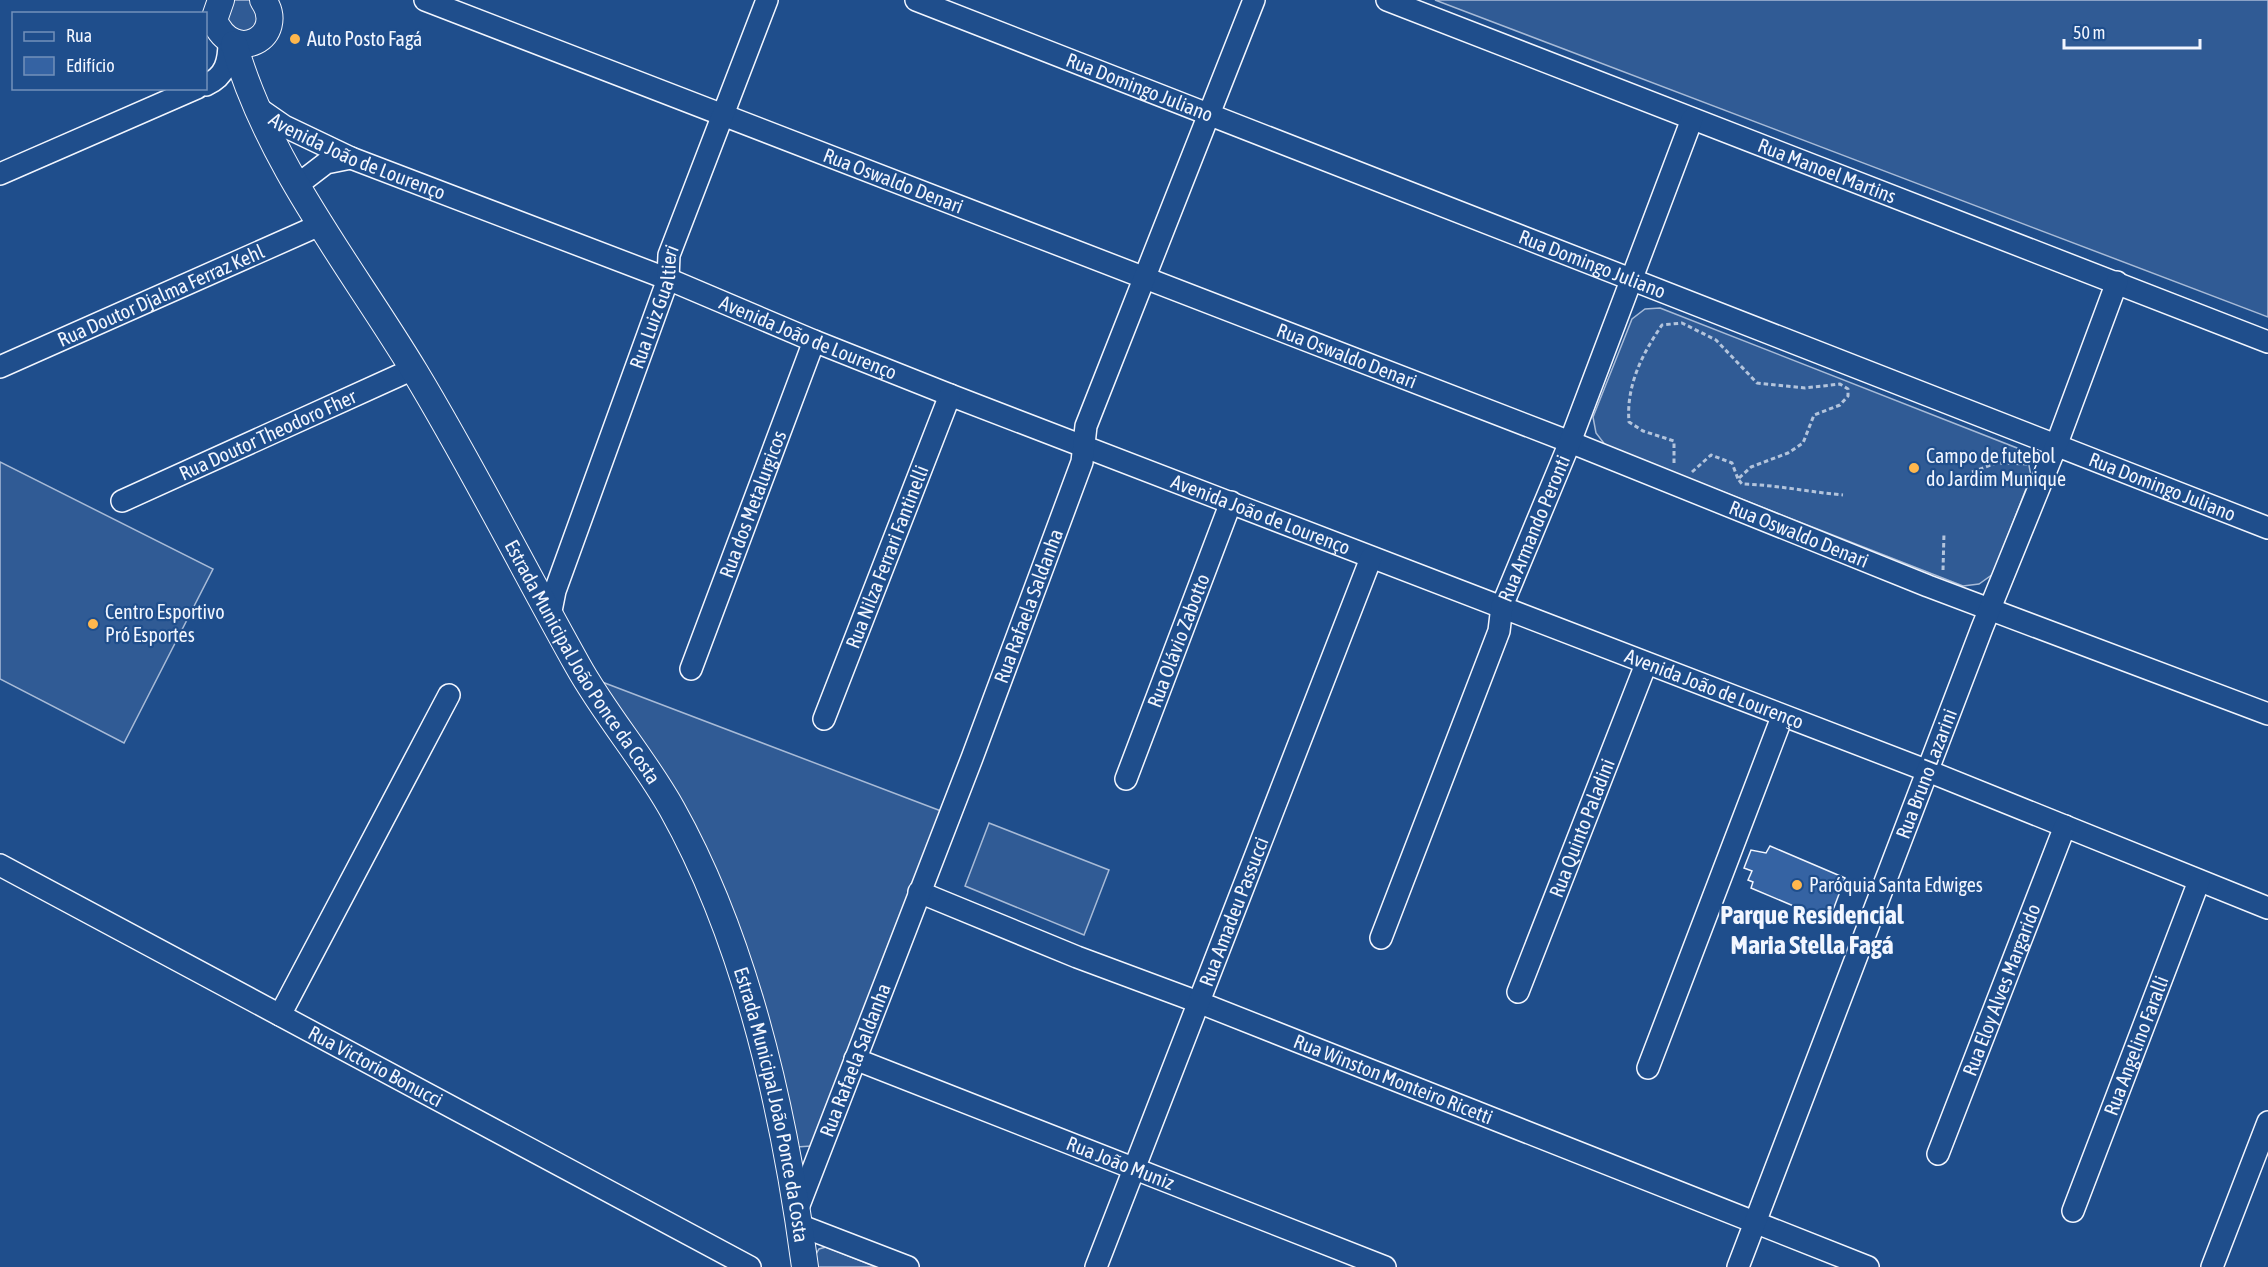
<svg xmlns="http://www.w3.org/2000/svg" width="2268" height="1267" font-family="'Asap Condensed',sans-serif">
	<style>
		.built { fill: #305b95; stroke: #a8bbd7; stroke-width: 1.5 }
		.building { fill: #3563a3; stroke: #f2f6ff; stroke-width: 1.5 }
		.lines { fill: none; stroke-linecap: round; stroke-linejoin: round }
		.minor-casing { stroke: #f2f6ff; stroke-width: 24 }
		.major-casing { stroke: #f2f6ff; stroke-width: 28 }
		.path { stroke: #b3c4dc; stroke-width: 3; stroke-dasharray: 4.5 3; stroke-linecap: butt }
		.minor { stroke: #1f4e8c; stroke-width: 21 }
		.major { stroke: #1f4e8c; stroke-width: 26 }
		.poi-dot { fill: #ffb74d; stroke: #1f4e8c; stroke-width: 2 }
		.labels { text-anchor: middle; stroke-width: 4.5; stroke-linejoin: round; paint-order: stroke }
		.poi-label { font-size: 20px; fill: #f2f6ff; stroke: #1f4e8c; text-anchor: start }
		.street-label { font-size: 20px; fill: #f2f6ff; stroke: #1f4e8c }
		.district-label { font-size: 26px; font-weight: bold; fill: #f2f6ff; stroke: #1f4e8c }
	</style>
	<rect width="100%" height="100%" fill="#1f4e8c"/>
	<path class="built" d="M234,0h19l9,11 -13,24 -22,-9v-19z
		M1435,0h833v317z
		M1660,308l357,140 11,12 3,16 -38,98 -14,10 -16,2 -357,-140 -10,-13 -3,-16 39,-98 13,-10z
		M0,462l213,107 -89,174 -124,-64z
		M589,677l352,134 -130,335 -14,1 -45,-159z
		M989,823l120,47 -25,65 -119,-49z
		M826,1247l50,20h-60l-1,-11 4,-7z"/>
	<path class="building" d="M1770,846l75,32 -16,43 -78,-33 2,-6 -5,-2 4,-9 -8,-3 7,-18 15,3z"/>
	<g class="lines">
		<defs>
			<g id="minor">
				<path id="s1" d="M425,0l1145,442 358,144 340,128"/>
				<path id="s2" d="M916,0l1352,528"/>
				<path id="s3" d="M1387,0l881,342"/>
				<path d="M206,85c20,-9 23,-24 23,-44"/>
				<path id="s4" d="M258,108l26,18 67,32 317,121 146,62 136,54 978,376 340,137"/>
				<path d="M0,174l197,-86"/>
				<path d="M296,186l30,-23 25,-5"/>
				<path id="s5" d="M0,367l322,-143"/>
				<path id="s6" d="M122,501l291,-132"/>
				<path id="s7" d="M550,616l5,-25 113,-312 1,-24 98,-255"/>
				<path id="s8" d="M691,669l123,-328"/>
				<path id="s9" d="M824,719l126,-324"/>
				<path id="s10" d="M1126,779l105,-277"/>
				<path id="s11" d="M0,865l750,402"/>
				<path id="s12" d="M919,892l158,65 121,45 670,265"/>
				<path id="s13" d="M1381,938l118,-307 3,-25 68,-164 122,-323"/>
				<path id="s14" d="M1518,992l128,-328"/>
				<path d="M280,1015l169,-320"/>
				<path id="s15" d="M855,1059l530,208"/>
				<path d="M1648,1068l134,-351"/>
				<path id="s16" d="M1938,1154l127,-328"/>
				<path id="s17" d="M2073,1211l126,-330"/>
				<path id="s18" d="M796,1213l176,-455 110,-296 4,-36 168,-426"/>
				<path d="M799,1225l109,42"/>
				<path id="s19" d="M1096,1267l275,-709"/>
				<path id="s20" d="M1738,1267l244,-639 74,-182 61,-164"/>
				<path d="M2212,1267l56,-145"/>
			</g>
			<g id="major">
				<path d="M221,0l-7,20c20,47 74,16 49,-20"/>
				<path id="s21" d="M234,44c34,120 117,222 181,328 58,96 108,196 163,294 28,50 66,93 94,143 75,134 113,307 133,458"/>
			</g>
		</defs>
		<use href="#minor" class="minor-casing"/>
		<use href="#major" class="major-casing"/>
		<path class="path" d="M1674,463v-22l-31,-10 -14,-9c-3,-36 13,-68 33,-97l20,-2 34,17 41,43 48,5 35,-4 8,5v7l-8,9 -26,10 -11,28 -15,10 -37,14 -13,12 4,5c35,1 67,8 101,11
			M1692,472l19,-17 21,8 6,16
			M1972,472l24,-9 32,1
			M1943,570l1,-37"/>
		<use href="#minor" class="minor"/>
		<use href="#major" class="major"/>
	</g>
	<g class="poi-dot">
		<circle cx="295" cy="39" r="6"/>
		<circle cx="1914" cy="468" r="6"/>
		<circle cx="93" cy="624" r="6"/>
		<circle cx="1797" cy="885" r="6"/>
	</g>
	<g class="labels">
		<g class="poi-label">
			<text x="307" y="46">Auto Posto Fagá</text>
			<text x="1926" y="463">Campo de futebol<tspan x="1926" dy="23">do Jardim Munique</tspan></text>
			<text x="105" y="619">Centro Esportivo<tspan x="105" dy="23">Pró Esportes</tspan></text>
			<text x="1809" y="892">Paróquia Santa Edwiges</text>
		</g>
		<g class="street-label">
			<text dy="7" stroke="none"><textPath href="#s2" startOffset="240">Rua Domingo Juliano</textPath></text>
			<text dy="7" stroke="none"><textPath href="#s4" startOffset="111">Avenida João de Lourenço</textPath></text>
			<text dy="7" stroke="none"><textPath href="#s3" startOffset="472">Rua Manoel Martins</textPath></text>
			<text dy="7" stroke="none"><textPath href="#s1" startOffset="502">Rua Oswaldo Denari</textPath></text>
			<text dy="7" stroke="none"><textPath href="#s2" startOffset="726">Rua Domingo Juliano</textPath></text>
			<text dy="7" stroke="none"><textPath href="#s5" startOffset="176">Rua Doutor Djalma Ferraz Kehl</textPath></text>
			<text dy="7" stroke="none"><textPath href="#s7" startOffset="327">Rua Luiz Gualtieri</textPath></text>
			<text dy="7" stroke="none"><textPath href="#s4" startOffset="597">Avenida João de Lourenço</textPath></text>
			<text dy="7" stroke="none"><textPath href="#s1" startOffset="988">Rua Oswaldo Denari</textPath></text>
			<text dy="7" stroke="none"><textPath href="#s6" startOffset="160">Rua Doutor Theodoro Fher</textPath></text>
			<text dy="7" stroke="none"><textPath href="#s2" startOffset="1338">Rua Domingo Juliano</textPath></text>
			<text dy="7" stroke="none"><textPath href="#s8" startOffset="176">Rua dos Metalurgicos</textPath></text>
			<text dy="7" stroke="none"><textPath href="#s4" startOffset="1083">Avenida João de Lourenço</textPath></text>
			<text dy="7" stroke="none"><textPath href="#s13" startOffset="438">Rua Armando Peronti</textPath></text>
			<text dy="7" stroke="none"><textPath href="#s1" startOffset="1474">Rua Oswaldo Denari</textPath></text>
			<text dy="7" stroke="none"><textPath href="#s9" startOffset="174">Rua Nilza Ferrari Fantinelli</textPath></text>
			<text dy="7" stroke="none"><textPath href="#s18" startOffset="650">Rua Rafaela Saldanha</textPath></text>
			<text dy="7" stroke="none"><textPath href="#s10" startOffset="148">Rua Olávio Zabotto</textPath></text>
			<text dy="7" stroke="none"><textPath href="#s21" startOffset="711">Estrada Municipal João Ponce da Costa</textPath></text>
			<text dy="7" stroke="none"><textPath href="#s4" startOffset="1569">Avenida João de Lourenço</textPath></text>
			<text dy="7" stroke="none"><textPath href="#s20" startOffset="528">Rua Bruno Lazarini</textPath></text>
			<text dy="7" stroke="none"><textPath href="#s14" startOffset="176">Rua Quinto Paladini</textPath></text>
			<text dy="7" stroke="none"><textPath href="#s19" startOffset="381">Rua Amadeu Passucci</textPath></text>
			<text dy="7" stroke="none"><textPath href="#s16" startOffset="176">Rua Eloy Alves Margarido</textPath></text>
			<text dy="7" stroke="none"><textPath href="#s17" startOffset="177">Rua Angelino Faralli</textPath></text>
			<text dy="7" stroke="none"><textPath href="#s18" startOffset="164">Rua Rafaela Saldanha</textPath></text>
			<text dy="7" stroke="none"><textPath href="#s11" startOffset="426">Rua Victorio Bonucci</textPath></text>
			<text dy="7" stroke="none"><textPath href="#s12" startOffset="510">Rua Winston Monteiro Ricetti</textPath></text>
			<text dy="7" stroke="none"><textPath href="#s21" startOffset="1197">Estrada Municipal João Ponce da Costa</textPath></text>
			<text dy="7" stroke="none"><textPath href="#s15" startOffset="285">Rua João Muniz</textPath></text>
		</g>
		<g class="district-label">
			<text x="1812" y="924">Parque Residencial<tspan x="1812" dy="30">Maria Stella Fagá</tspan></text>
		</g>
	</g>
	<rect x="12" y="12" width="195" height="78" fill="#1f4e8c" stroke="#7391ba" stroke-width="1.5"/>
	<rect x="24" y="32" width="30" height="9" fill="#1f4e8c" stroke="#7391ba" stroke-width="1.5"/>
	<text x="66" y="42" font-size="18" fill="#f2f6ff">Rua</text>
	<rect x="24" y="57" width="30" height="18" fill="#3563a3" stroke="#7391ba" stroke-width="1.5"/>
	<text x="66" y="72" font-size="18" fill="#f2f6ff">Edifício</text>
	<path d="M2064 39v9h136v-9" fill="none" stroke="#f2f6ff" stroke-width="3"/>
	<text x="2073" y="39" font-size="18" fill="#f2f6ff" stroke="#1f4e8c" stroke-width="4.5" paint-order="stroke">50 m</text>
</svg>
